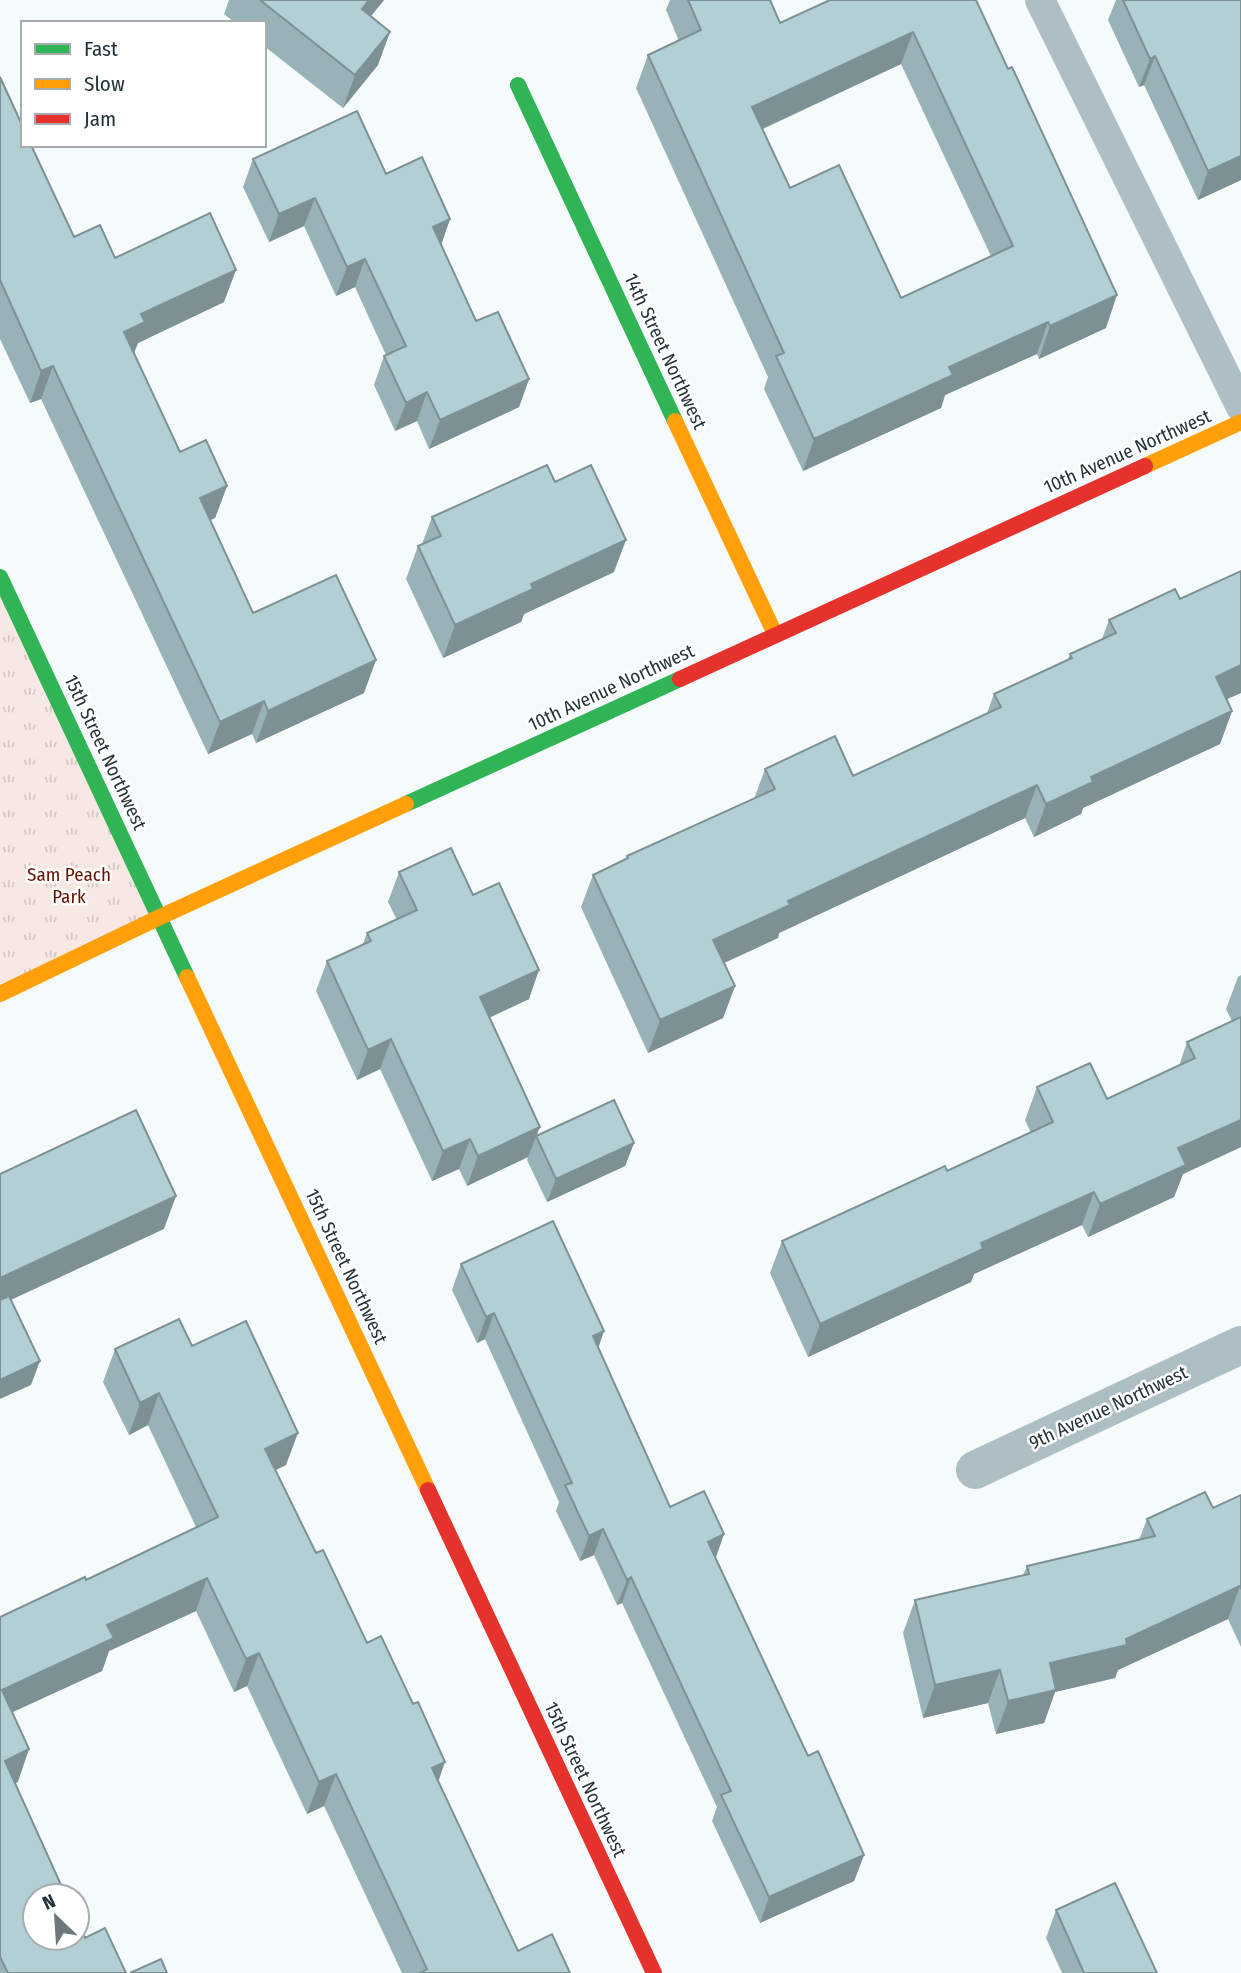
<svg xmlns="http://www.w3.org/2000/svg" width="1241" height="1973" font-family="'Fira Sans Condensed',sans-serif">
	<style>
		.grass { fill: url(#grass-tufts) }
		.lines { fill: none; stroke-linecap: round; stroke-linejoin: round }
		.lane { stroke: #adbec4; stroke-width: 30 }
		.street { stroke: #adbec4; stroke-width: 38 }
		.fast { stroke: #30b455; stroke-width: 16 }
		.slow { stroke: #ff9f0a; stroke-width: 16 }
		.jam { stroke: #e5322d; stroke-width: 16 }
		.wall { fill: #99b2b7; fill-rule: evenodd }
		.shaded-wall { fill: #7d9195 }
		.building { fill: #b2cfd5; stroke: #7d9195; stroke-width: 2; fill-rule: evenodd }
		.labels { text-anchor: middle; stroke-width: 5; stroke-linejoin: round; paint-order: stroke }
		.street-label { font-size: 19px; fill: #233337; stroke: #fff }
		.park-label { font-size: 19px; fill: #691200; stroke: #fff }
	</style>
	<defs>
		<pattern id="grass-tufts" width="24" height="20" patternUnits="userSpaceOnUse" patternTransform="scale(1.75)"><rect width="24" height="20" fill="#f8e8e4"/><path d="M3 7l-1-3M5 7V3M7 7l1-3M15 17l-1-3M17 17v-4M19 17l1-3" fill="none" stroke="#d4c7c4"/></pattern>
	</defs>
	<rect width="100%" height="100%" fill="#f5fafb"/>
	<path class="grass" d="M0,577l160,340 -160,77z"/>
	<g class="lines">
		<path class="lane" d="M1040,0l201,407"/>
		<path class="street" d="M975,1470l266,-125"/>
		<path class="fast" d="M518,85l157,336
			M0,577l187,400
			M406,804l274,-125"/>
		<path class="slow" d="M675,421l100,213
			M1145,466l96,-44
			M187,977l241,513
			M0,994l160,-77 246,-113"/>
		<path class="jam" d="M680,679l465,-213
			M428,1490l226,483"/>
	</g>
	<path class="wall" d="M229,0h155l-14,17 8,48 -35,43 -79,-62v-23h-29l-11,-9z
		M670,0h100l10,23 196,-23 130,328 -67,31 -2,-5 -92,41 -4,13 -138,63 -39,-82 4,-12 -132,-289 12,-33 31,-14 -13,-31zM901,64l90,192 -90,42 -111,-110 -27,-59z
		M1116,0h125v180l-43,20 -54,-115 -5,2 -31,-67z
		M0,77l74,160 41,21 109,44 -86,41 -4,10 46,99 47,34 -12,32 -5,2 43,93 111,80 -108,50 -4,-9 -44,20 -167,-355 -11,4 -30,-64z
		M253,159l133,15 64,45 -9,26 35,76 53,58 -10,28 -90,42 -12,-28 -22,10 -21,-46 10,-29 2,-1 -31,-68 -19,9 -32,-70 -35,16 -26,-55z
		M555,482l59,90 -90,42 -3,8 -78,36 -37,-79 12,-33 4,-2 10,-27z
		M1241,571v122l-14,6 5,12 -12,33 -137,64 -2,6 -47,23 -9,-19 -246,115 -1,5 -54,25 11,23 -12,32 -75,35 -67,-146 12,-32 33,-16 1,-3 127,-57 11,-30 88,7 134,-63 7,-19 74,-35 2,-5 32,-15 7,-19 71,-21z
		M399,872l74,23 56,104 -40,19 48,118 97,7 -9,23 -78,36 -20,-42 1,-3 -61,29 -8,-17 -27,12 -52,-112 -23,11 -41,-89 11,-30 36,-17 4,-11 30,-13 -9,-18z
		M1241,975v172l-58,27 -9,23 -86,40 -6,-12 -108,49 -3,8 -163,75 -38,-84 12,-32 165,-70 84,-38 -6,-13 12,-33 70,12 72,-33 8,-24 45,-21 -6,-12 12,-32z
		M461,1264l143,67 -6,17 72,159 54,27 -9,24 93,198 56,99 -10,26 -94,42 -48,-102 5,-14 -95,-204 -5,2 -23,-50 -14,6 -24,-50 3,-9 -74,-163 -8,4 -25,-53z
		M192,1346l94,119 -11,5 41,83 51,90 71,138 80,170 52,22h-168l-78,-167 -17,8 -60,-128 -13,6 -38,-81 -87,40 -7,20 -90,41 6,70 -3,1 70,155 41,35h-126v-356l86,-37 110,-53 -48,-102 -19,10 -26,-53 12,-33z
		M1241,1495v152l-13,-28 -110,51 -3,8 -60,14 -11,31 -48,11 -8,-31 -65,15 -20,-85 12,-33 108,-25 4,-9 112,-26 8,-21 66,-11z
		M1056,1910l101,63h-95l-16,-35z"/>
	<path class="shaded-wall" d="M369,0h15l-34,42 12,-33z
		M390,32l-12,33 -35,43 12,-33z
		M913,32l-12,32 -161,75 12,-32z
		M1155,56l-11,29 -5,2 11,-28z
		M1241,156v24l-43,20 10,-29z
		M315,198l-11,28 -35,16 10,-28z
		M450,219l-10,29 -7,-21z
		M365,259l-10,28 -19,9 11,-29z
		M236,270l-12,32 -86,41 -5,12 -9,-23 17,-18z
		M1117,295l-11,33 -67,31 11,-33z
		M1048,322l-11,32 -92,41 -4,13 -138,63 11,-32 135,-72z
		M53,366l-12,33 -11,4 11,-32z
		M529,379l-10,28 -90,42 11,-29z
		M427,392l-10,29 -22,10 11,-28z
		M227,486l-12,32 -27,13 12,-33z
		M626,540l-12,32 -90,42 -3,8 -78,36 12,-33 76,-41z
		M376,660l-12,33 -108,50 12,-32z
		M1241,665v28l-37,16 12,-32z
		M264,701l-12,33 -44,20 12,-32z
		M1232,711l-12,33 -137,64 -2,6 -47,23 12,-33 45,-27z
		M1037,785l-12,33 -246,115 -1,5 -76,35 11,-33 75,-39z
		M539,970l-10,29 -60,28 11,-30z
		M735,986l-12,32 -75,35 12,-33z
		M391,1039l-11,30 -23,11 11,-30z
		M1241,1120v27l-58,27 -9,23 -86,40 12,-33 78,-56z
		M540,1127l-12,30 -61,29 11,-30z
		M470,1139l-11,30 -27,12 11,-30z
		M634,1143l-9,23 -78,36 9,-23z
		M1094,1192l-12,33 -108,49 -3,8 -163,75 12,-33 161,-81z
		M176,1196l-12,33 -164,76v-27z
		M494,1313l-9,26 -8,4 9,-26z
		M604,1331l-9,26 -2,-21z
		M40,1361l-9,24 -31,14v-19z
		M159,1393l-11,32 -19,10 11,-32z
		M298,1433l-12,32 -33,16 12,-32z
		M603,1529l-9,26 -14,6 9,-25z
		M724,1534l-9,26 -7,-18z
		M631,1577l-9,26 -5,2 10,-25z
		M207,1578l-11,33 -87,40 -7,20 -102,47 2,-28 105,-65z
		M1240,1586l-12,33 -110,51 -3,8 -60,14 -11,31 -48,11 12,-33 42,-38 76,-24z
		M259,1653l-12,33 -13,6 12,-33z
		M1000,1670l-12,33 -65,15 12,-33z
		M29,1749l-11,33 -18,8 5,-29z
		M445,1762l-11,32 -2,-26z
		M336,1774l-12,32 -17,8 12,-32z
		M864,1855l-10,26 -94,42 9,-26z"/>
	<path class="building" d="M260,0h109l-7,9 28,23 -35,43z
		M688,0h82l10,23 50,-23h146l32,69 4,-2 105,228 -67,31 -2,-4 -99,45 4,8 -139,64 -38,-83 8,-3 -136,-298 53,-25zM913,32l100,214 -112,52 -62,-133 -49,23 -38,-81z
		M1123,0h118v156l-33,15 -53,-115 -5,3z
		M0,77l23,50v18h8l43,92 26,-12 15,33 95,-45 26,57 -95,44 4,8 -21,10 56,120 26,-12 21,46 -27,12 53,115 83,-38 40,85 -108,51 -4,-10 -44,21 -167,-356 -12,5 -41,-91z
		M357,111l29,63 36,-17 28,62 -17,8 43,94 22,-9 31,67 -89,41 -13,-28 -21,11 -22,-47 22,-10 -41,-87 -18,8 -32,-69 -36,16 -26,-55z
		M547,465l8,17 36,-17 35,75 -95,44 2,5 -78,36 -37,-79 23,-10 -9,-19z
		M1241,571v94l-25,12 16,34 -141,66 2,5 -47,22 -9,-19 -249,116 2,4 -77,35 22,46 -75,34 -67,-145 35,-17 -1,-2 148,-67 -10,-20 70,-33 18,40 148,-69 -7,-13 78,-36 -2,-4 46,-21 -7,-13 66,-31 5,10z
		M451,848l22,47 26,-12 40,87 -59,27 60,130 -62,29 -8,-17 -27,12 -52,-112 -23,11 -41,-89 44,-20 -4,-8 50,-23 -18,-38z
		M1241,1017v103l-63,28 8,17 -86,39 -6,-12 -113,51 2,6 -163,75 -38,-83 163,-75 2,5 106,-49 -16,-35 53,-24 17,36 88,-41 -8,-16z
		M614,1100l20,43 -78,36 -20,-43z
		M136,1110l40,86 -176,82v-104z
		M553,1221l51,110 -11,5 77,171 34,-16 20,43 -16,8 100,214 10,-5 46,104 -95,42 -48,-102 10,-4 -100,-214 -4,3 -24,-51 -14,7 -24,-51 7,-2 -78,-170 -8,4 -25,-53z
		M9,1296l31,65 -40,19v-80z
		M179,1319l13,27 54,-25 52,112 -33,16 51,104 7,-3 44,93 14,-7 32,68 5,-2 27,60 -13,6 86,183 34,-17 18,39h-150l7,-4 -91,-195 -17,8 -60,-129 -13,6 -39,-81 -100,47 7,13 -112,52 27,59 -24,12 61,135h-31v42h42v-18l8,18 20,-10 21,45h-118l-8,-16v-340l85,-40 1,3 132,-63 -59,-124 -19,10 -25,-54z
		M1205,1492l8,16 28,-13v94l-1,-3 -114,53 1,6 -77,18 6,27 -48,11 -8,-31 -65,15 -20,-85 114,-26 -2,-8 128,-30 -8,-17z
		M1115,1883l42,90h-73l-28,-63z
		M161,1959l6,14h-37z"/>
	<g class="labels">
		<g class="street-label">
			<text transform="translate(666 351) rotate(65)" y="7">14th Street Northwest</text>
			<text transform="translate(1127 451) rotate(-24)" y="7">10th Avenue Northwest</text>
			<text transform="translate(611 687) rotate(-25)" y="7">10th Avenue Northwest</text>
			<text transform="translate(106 752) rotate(65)" y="7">15th Street Northwest</text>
			<text transform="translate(347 1266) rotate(65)" y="7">15th Street Northwest</text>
			<text transform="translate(1108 1407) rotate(-25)" y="7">9th Avenue Northwest</text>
			<text transform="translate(586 1779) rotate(65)" y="7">15th Street Northwest</text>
		</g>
		<g class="park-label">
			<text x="69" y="881">Sam Peach<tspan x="69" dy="22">Park</tspan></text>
		</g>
	</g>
	<rect x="21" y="21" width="245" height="126" fill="#ffffff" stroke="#a7adaf" stroke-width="2"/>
	<rect x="35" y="44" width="35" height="10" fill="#30b455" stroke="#a7adaf" stroke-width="2"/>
	<text x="84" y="56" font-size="21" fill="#233337">Fast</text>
	<rect x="35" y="79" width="35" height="10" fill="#ff9f0a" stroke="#a7adaf" stroke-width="2"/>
	<text x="84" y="91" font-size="21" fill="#233337">Slow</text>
	<rect x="35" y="114" width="35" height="10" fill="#e5322d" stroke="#a7adaf" stroke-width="2"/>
	<text x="84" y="126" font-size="21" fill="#233337">Jam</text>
	<g transform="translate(56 1917) rotate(335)"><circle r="33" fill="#ffffff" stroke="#a7adaf" stroke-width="2"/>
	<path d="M0-5L12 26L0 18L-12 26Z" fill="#6c797c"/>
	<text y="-10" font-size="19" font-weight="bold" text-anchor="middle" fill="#233337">N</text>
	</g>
</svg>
